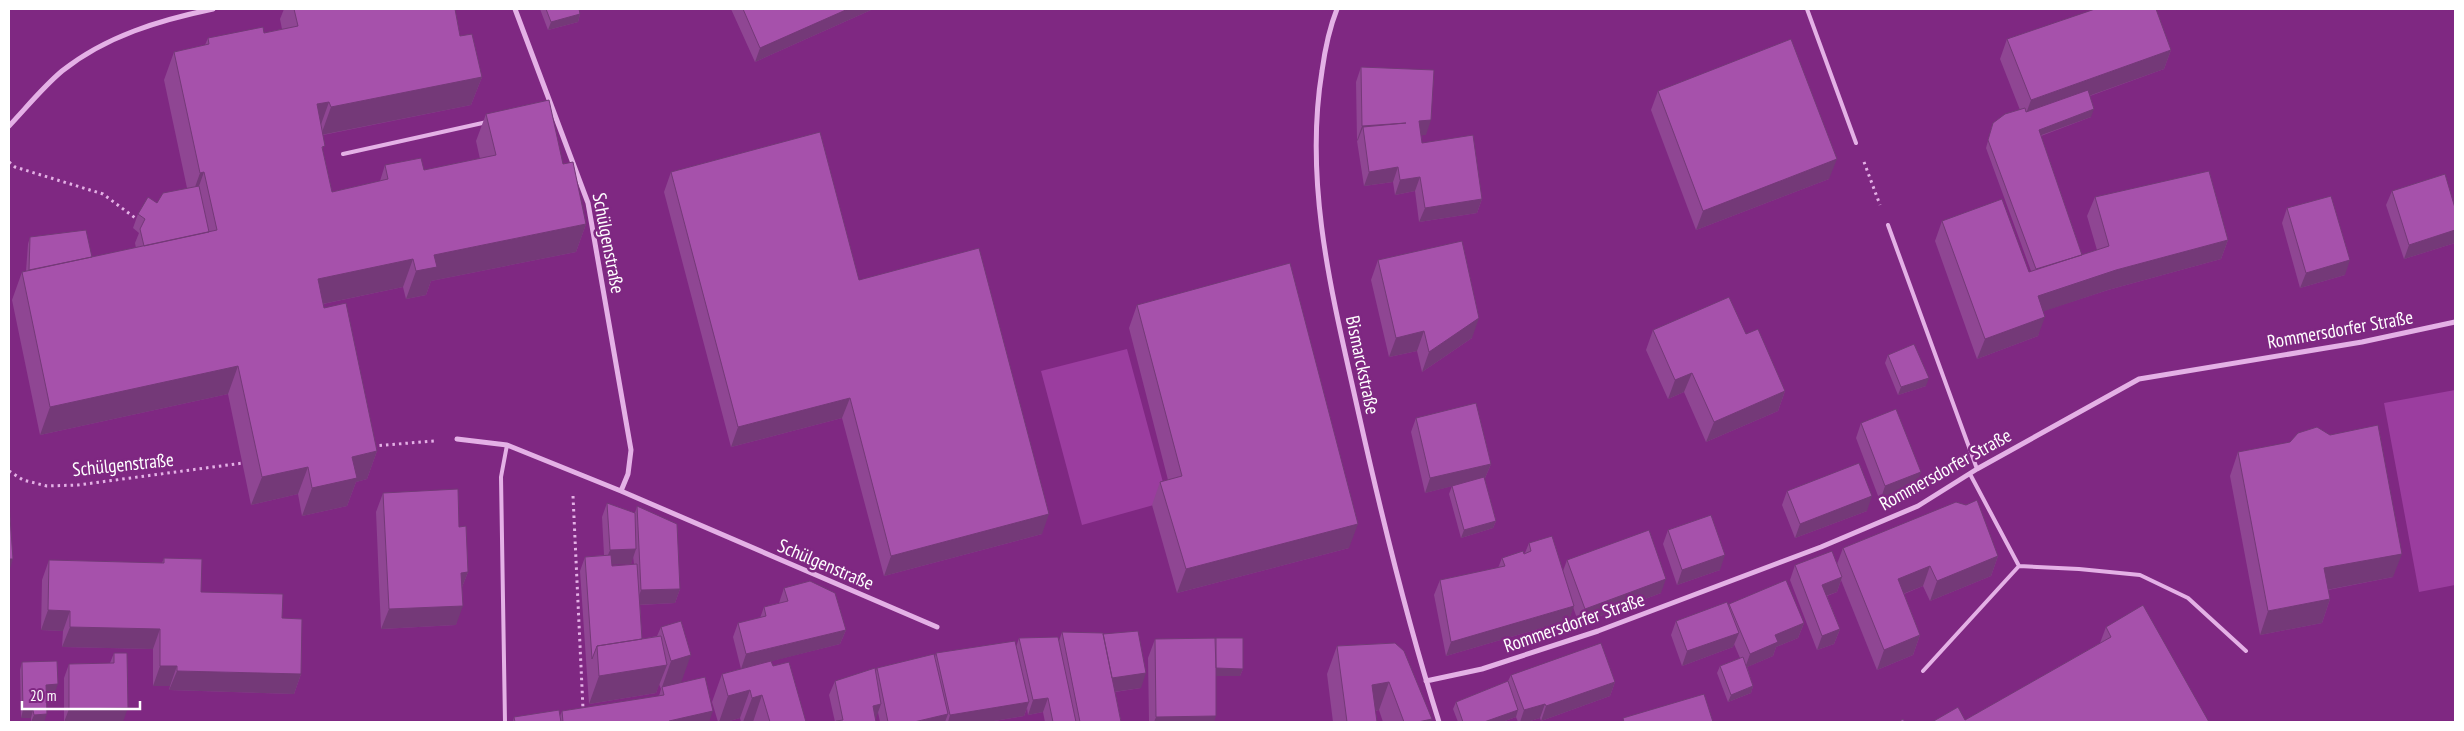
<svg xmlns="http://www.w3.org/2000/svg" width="2464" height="731" font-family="'PT Sans Narrow',sans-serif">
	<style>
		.green { fill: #9b3d9f }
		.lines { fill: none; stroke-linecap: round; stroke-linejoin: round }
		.path { stroke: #e4b1e6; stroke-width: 3; stroke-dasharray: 2.5 4; stroke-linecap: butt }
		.service { stroke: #e4b1e6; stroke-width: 4 }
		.minor { stroke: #e4b1e6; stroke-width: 5 }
		.wall { fill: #8f4693; fill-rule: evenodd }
		.shaded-wall { fill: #743978 }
		.building { fill: #a651ab; stroke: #743978 }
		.labels { text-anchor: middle; stroke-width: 5; stroke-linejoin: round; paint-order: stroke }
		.street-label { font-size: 19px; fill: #fff; stroke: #7f2882 }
	</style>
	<rect width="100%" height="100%" fill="#7f2882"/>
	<path class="green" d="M1127,349l41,152 -86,24 -41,-154z
		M2455,390v195l-36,7 -35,-189z"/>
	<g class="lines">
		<path class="path" d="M9,162l6,5 88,27 35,26
			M1864,162l16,43
			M373,446l61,-5
			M9,471l14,9 24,6 31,-1 165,-22
			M573,496l10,213"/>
		<path class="service" d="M1807,9l49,134
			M343,154l144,-32
			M1888,225l89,244
			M1970,474l49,92 60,3 61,6 48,23 58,53
			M1923,671l96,-105
			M505,722l-4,-245 6,-32"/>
		<path class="minor" d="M515,9l73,194 43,247 -3,24 -7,17
			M1337,9c-8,20 -12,40 -15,62 -19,116 12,231 37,344 23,103 48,206 80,307
			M9,126c17,-18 34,-39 53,-55 44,-35 98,-51 151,-62
			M457,439l50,6 114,46 316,136
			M1426,681l56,-12 116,-38 223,-84 97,-41 59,-37 162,-90 223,-37 93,-20"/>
	</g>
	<path class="wall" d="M284,9h171l5,27 22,41 -11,28 -148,30v17l9,40 48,-11 5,-16 39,5 56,-11 -4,-18 10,-27 77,50 23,60 -10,28 -145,29 -5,14 -20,4 -3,-12 -80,17 54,147 -10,28 -11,3 -9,24 -45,10 -4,-22 -47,11 -23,-111 -188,41 -28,-135 10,-28 4,-1 2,-27 2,-7 62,20 44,-9 -1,-5 4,-10 -6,-5 5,-14 19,-11 30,-15 -23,-108 10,-28 31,-7 3,-7 56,-5 18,-4 -2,-10z
		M540,9h39l1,5 -2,8 -30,8z
		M731,9h141l-1,1 -116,52z
		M2007,39l164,11 -7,19 -74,27 1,21 -50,19 41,119 15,-5 -10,-34 8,-19 133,43 -7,19 -113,31 -65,21 -5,25 -61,23 -42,-118 7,-20 87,51 2,-1 -45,-123 7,-25 27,-13 -20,-51z
		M1361,67l65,68h-5l1,8 60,56 -5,14 -58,9 -4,-31 -20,4 -2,-13 -29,4 -7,-45 1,-1h-1l-1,-58z
		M1658,91l171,88 -133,51 -45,-120z
		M671,172l188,108 183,254 -158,42 -42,-158 -111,29 -67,-255z
		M2392,191l63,17v35l-51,16 -18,-54z
		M2287,208l58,67 -45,13 -18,-65z
		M1378,260l94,78 -50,34 -5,-21 -28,6 -18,-77z
		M1137,305l212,243 -172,45 -25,-88 8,-23 8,-2 -39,-152z
		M1653,330l93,4 39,57 -7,20 -72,31 -22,-50 -16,7 -22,-49z
		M1888,355l38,31 -28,9 -13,-32z
		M1416,418l75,46 -6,14h-1l12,43 -3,7 -32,10 -12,-44 3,-8 -27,7 -14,-61z
		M1861,423l55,64 -36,14 -24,-63z
		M2290,442l103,135 -65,13 2,9 -8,24 -62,12 -30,-159 8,-24z
		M1787,491l80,20 -72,27 -13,-33z
		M383,493l76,34 9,45 -6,15 -6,38 -75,4 -5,-117z
		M607,503l28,10 2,-7 43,83 -5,14 -35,2 2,34 15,-3 4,-9 20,55 28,40h-196l1,-5 46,-1 2,-5 97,-15 2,-7 -2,-5 -3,9 -67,11 -9,-133 5,-14 19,-2 -2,-38zM633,556l1,8 -22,2v-2h19z
		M1668,530l52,40 -43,15 -14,-41z
		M1529,543l34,28 4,-11 94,33 -82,31 -6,-17 -4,13 -123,36 -12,-61 6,-15 58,-12 4,-10 23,-5z
		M1843,548l155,8 -7,20 -61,25 -7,-15 -19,8 16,41 -7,20 -36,15 -36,-90 -4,12 -10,4 13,33 -6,15 -17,6 -27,-70 5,-15 42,-1z
		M164,558l37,34 81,26 19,56 -7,20 -125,-4 1,-4h-17v-37l-91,-2 1,-16 -22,-1 1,-50 7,-20 113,3z
		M784,588l62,42 -6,14 -69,17 2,5 33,56h-65l-1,-4 -14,4h-8l-6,-20 10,-28 19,-5 -8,-32 5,-14 22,-5 4,-11 15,-4z
		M1729,604l75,19 -6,15 -22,9 -3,9 -26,11 6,19 -2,7 -23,9 -11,-29 3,-7 20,-8 -6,-14 -1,3 -51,19 -11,-31 5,-14 52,-16z
		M2106,627l103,95 -244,-2 135,-77z
		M1062,632l41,2 38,54 -26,4 6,30h-76l-2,-10 -15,3 -1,-7 -3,8 -36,6h-108l-2,-10 -3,6 1,4h-41l-6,-27 6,-14 41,-10 1,-3 58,-11 1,-4 80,-6 3,-9 40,3z
		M1155,639l88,30 -3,7h-24l-2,46h-65l-1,-64z
		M1395,643l37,76 -2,3h-47l-4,-12 -4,1 2,11h-44l-6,-48 10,-28z
		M114,653l9,69h-59v-44l5,-14 41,-1z
		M22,662l33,30h-9l-2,30h-13v-4h-10l-1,-48z
		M1511,675l104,7 -5,14 -69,25 -1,-3 -13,4h-9l-2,-5 -14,5h-44l-5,-13 3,-7 52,-21z"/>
	<path class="shaded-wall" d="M848,9h24l-1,1 -116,52 5,-14z
		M580,14l-2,8 -30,8 3,-8z
		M2171,50l-7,19 -140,50 7,-19z
		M482,77l-11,28 -150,30 10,-28z
		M329,102l-10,28 -2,-26z
		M2094,109l-3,8 -55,20 3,-7z
		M1431,120l-5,15 -12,1 5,-15z
		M1406,123l-43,4 -5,13h-1l5,-14z
		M1837,159l-8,20 -133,51 7,-19z
		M1398,167l-5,15 -29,4 5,-14z
		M204,172l-10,28 -4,1 10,-28z
		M1420,177l-5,14 -20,4 5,-15z
		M1482,199l-5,14 -58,9 6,-14z
		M586,224l-10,28 -145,29 -5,14 -20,4 10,-28 18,-16z
		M2455,230v13l-51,16 5,-14z
		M2228,240l-7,19 -113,31 -78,26 8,-20 78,-26z
		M413,259l-10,28 -95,20 10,-28z
		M2350,260l-5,15 -45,13 6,-15z
		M2045,317l-7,19 -61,23 8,-20z
		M1479,318l-7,20 -50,34 7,-20z
		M1424,331l-7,20 -28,6 7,-19z
		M238,366l-10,28 -188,41 10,-28z
		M1692,373l-8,19 -16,7 7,-19z
		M1929,378l-3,8 -28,9 3,-8z
		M1785,391l-7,20 -72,31 8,-20z
		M850,398l-8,20 -111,29 7,-20z
		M377,451l-10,28 -11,3 -9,24 -45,10 10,-28 40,-31z
		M1491,464l-6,14 -60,15 5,-15z
		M308,467l-10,27 -47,11 11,-28z
		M1921,472l-5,15 -36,14 5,-15z
		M1872,496l-5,15 -72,27 5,-14z
		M1049,514l-7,20 -158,42 7,-20z
		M1496,521l-3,7 -32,10 3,-8z
		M1358,524l-9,24 -172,45 9,-24z
		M636,549l-5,15 -27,1 6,-15z
		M2402,554l-9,23 -77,15 8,-24z
		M1725,555l-5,15 -43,15 5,-15z
		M1998,556l-7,20 -61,25 7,-20z
		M9,559h4l-4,13z
		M1930,566l-7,20 -33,13 8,-20z
		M468,572l-8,20 1,-19z
		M1842,577l-5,15 -20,7 5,-14z
		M1666,579l-5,14 -82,31 6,-15z
		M680,589l-5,14 -39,2 5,-15z
		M2330,599l-8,24 -62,12 8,-24z
		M463,606l-7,19 -75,4 8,-20z
		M1574,606l-5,14 -123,36 5,-14z
		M48,610l22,1 -7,20 -22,-1z
		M1804,623l-6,15 -22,9 -3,9 -28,12 5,-14 25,-19z
		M70,627l90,2 -7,20 -91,-2z
		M1840,629l-6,15 -17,6 5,-14z
		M846,630l-6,14 -99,25 5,-15z
		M1739,633l-6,14 -51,19 5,-15z
		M1920,635l-7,20 -36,15 7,-20z
		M691,655l-10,28 -19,4 9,-26z
		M667,665l-11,28 -67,11 10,-28z
		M160,666h17l-7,20h-17z
		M1215,668l28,1 -3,7h-28z
		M177,671l124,3 -7,20 -125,-4z
		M1146,673l-5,15 -35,5 5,-15z
		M1389,682l-10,28 -17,3 10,-28z
		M1615,682l-5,14 -69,25 5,-15z
		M58,684l-3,8h-12l3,-7z
		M1753,686l-2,7 -23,9 3,-7z
		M750,690l-10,28 -14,4h-7l9,-26z
		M762,695l-9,27h-10l9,-24z
		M1048,698l-5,14 -15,3 5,-15z
		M1029,702l-5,14 -36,6h-40l2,-7z
		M881,704l-5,14 -8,3 5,-15z
		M1545,704l-5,14 -13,4h-7l4,-12z
		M128,708l-5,14h-59l5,-13z
		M23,710h10l-2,8h-10z
		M1518,710l-2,7 -14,5h-18z
		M713,711l-4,11h-40v-1z
		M47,714l-3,8h-13l3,-7z
		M948,714l-3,8h-31z
		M1216,716l-2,6h-60l2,-5z
		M1432,719l-2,3h-12z"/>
	<path class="building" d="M294,9h161l5,27 12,-2 10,43 -151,30 -2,-5 -12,2 8,42 -3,1 10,45 56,-13 -3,-14 36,-7 3,12 72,-15 -10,-41 63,-14 14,64 10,-2 13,62 -152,31 3,12 -21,4 -3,-12 -95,20 6,29 22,-5 31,148 -25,6 5,21 -45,10 -4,-21 -46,10 -24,-111 -188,41 -28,-135 195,-42 -13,-58 -4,1 -26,-121 35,-8 -1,-6 55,-11 1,6 34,-7z
		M546,9h33l1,5 -29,8z
		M743,9h105l-88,39z
		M2095,9h61l15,41 -140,50 -24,-61z
		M1791,39l46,120 -134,52 -45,-120z
		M1361,67l73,3 -3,50 -12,1 3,22 51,-8 9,64 -57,9 -5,-31 -20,3 -2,-13 -29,5 -6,-45 43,-4 -44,3z
		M2088,90l6,19 -55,21 43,125 -46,14 -48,-129 5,-17 12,-9 20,-6 1,4z
		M820,132l39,148 120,-32 70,266 -158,42 -41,-158 -112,29 -67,-255z
		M2209,171l19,69 -112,30 -78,26 7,21 -60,22 -43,-118 60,-22 27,73 80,-26 -14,-49z
		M2445,174l10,34v22l-46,15 -17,-54z
		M199,186l10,46 -65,14 -4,-17 5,-10 -7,-5 10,-17 9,6 6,-10z
		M2331,196l19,64 -44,13 -19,-65z
		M86,230l6,27 -63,13 1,-33z
		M1462,241l17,77 -50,34 -5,-21 -28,7 -18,-78z
		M1290,263l68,261 -172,45 -26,-87 22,-6 -45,-171z
		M1729,297l17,37 12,-5 27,62 -71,31 -22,-49 -17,7 -22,-50z
		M1914,344l15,34 -28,9 -13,-32z
		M1476,403l15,61 -61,14 -14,-60z
		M1896,409l25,63 -36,14 -24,-63z
		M2378,425l24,129 -78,14 6,31 -62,12 -30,-159 52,-10 8,-9 19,-6 13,8z
		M1859,463l13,33 -72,28 -13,-33z
		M1484,477l12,44 -32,9 -12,-44z
		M458,489l1,38 7,-1 2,46 -7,1 2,33 -74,3 -6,-116z
		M1977,500l21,56 -61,25 -7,-15 -32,13 22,56 -36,15 -41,-102 113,-46 10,3z
		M9,503l4,56h-4z
		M607,503l28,10 1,36 -26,1z
		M637,506l40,18 3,65 -39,1z
		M1711,515l14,40 -43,15 -14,-40z
		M1649,530l17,49 -81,30 -18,-49z
		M1552,536l22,70 -123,36 -11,-62 65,-14 -3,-8 21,-7 1,3 7,-3 -2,-8z
		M1832,551l10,26 -20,8 18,44 -18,7 -27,-71z
		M611,555l1,11 25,-2 5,75 -45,7 -5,13 -7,-102z
		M164,558l38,1 -1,33 82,2 -1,24 20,1 -1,55 -124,-3v-5h-17v-37l-90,-2v-16l-22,-1 1,-50 115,3z
		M1786,580l18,43 -29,12 3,7 -28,12 -21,-50z
		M810,581l25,12 11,37 -100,24 -8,-31 28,-7 -2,-9 24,-6 -4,-13z
		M1727,602l12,31 -52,18 -11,-30z
		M2143,605l66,117h-277l26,-15 7,13 146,-83 -5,-10z
		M681,621l10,34 -20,6 -10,-34z
		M1138,631l8,42 -34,5 -9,-44z
		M1062,632l41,1 18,89h-41z
		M661,636l6,29 -68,11 -2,-30z
		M1058,637l18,85h-23l-5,-24 -15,2 -14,-62z
		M1215,638h28v31l-27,-1z
		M1216,638v78l-60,1 -1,-78z
		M1015,641l14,61 -79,13 -14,-62z
		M1395,643l9,8 28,68 -14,3h-14l-15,-40 -17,3 5,37h-30l-10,-76z
		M1601,643l14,39 -69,24 -1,-2 -21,6 -13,-35z
		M114,653h13l1,55 -59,1v-45l45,-1z
		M934,654l14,60 -34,8h-26l-11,-54z
		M1743,657l10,29 -22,9 -11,-29z
		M57,661l1,23 -12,1 1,29 -13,1 -1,-5h-10l-1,-48z
		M771,661l2,5 16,-4 17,60h-36l-8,-27 -10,3 -2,-8 -22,6 -6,-22z
		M875,668l6,36 -8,2 3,16h-40v-1l7,-1 -8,-39z
		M705,677l8,34 -44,10 1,1h-107l-1,-11 102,-16 -2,-8z
		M1508,681l10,29 -34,12h-21l-7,-20z
		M1704,694l9,28h-89l-1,-4z
		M559,710l2,12h-46l-1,-5z
		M1903,719l2,3h-7z"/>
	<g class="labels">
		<g class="street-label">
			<text transform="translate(609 243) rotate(79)" y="7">Schülgenstraße</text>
			<text transform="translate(2340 329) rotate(-10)" y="7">Rommersdorfer Straße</text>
			<text transform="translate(1363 365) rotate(78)" y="7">Bismarckstraße</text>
			<text transform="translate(123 464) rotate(-6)" y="7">Schülgenstraße</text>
			<text transform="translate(1945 469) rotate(-29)" y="7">Rommersdorfer Straße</text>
			<text transform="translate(826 564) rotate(23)" y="7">Schülgenstraße</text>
			<text transform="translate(1574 622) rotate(-19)" y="7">Rommersdorfer Straße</text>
		</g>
	</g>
	<rect width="2464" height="731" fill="none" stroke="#ffffff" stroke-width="20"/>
	<path d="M22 701v8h118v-8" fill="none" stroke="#ffffff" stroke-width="2.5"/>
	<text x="30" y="701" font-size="15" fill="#ffffff" stroke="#7f2882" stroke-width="4" paint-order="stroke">20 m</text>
</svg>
